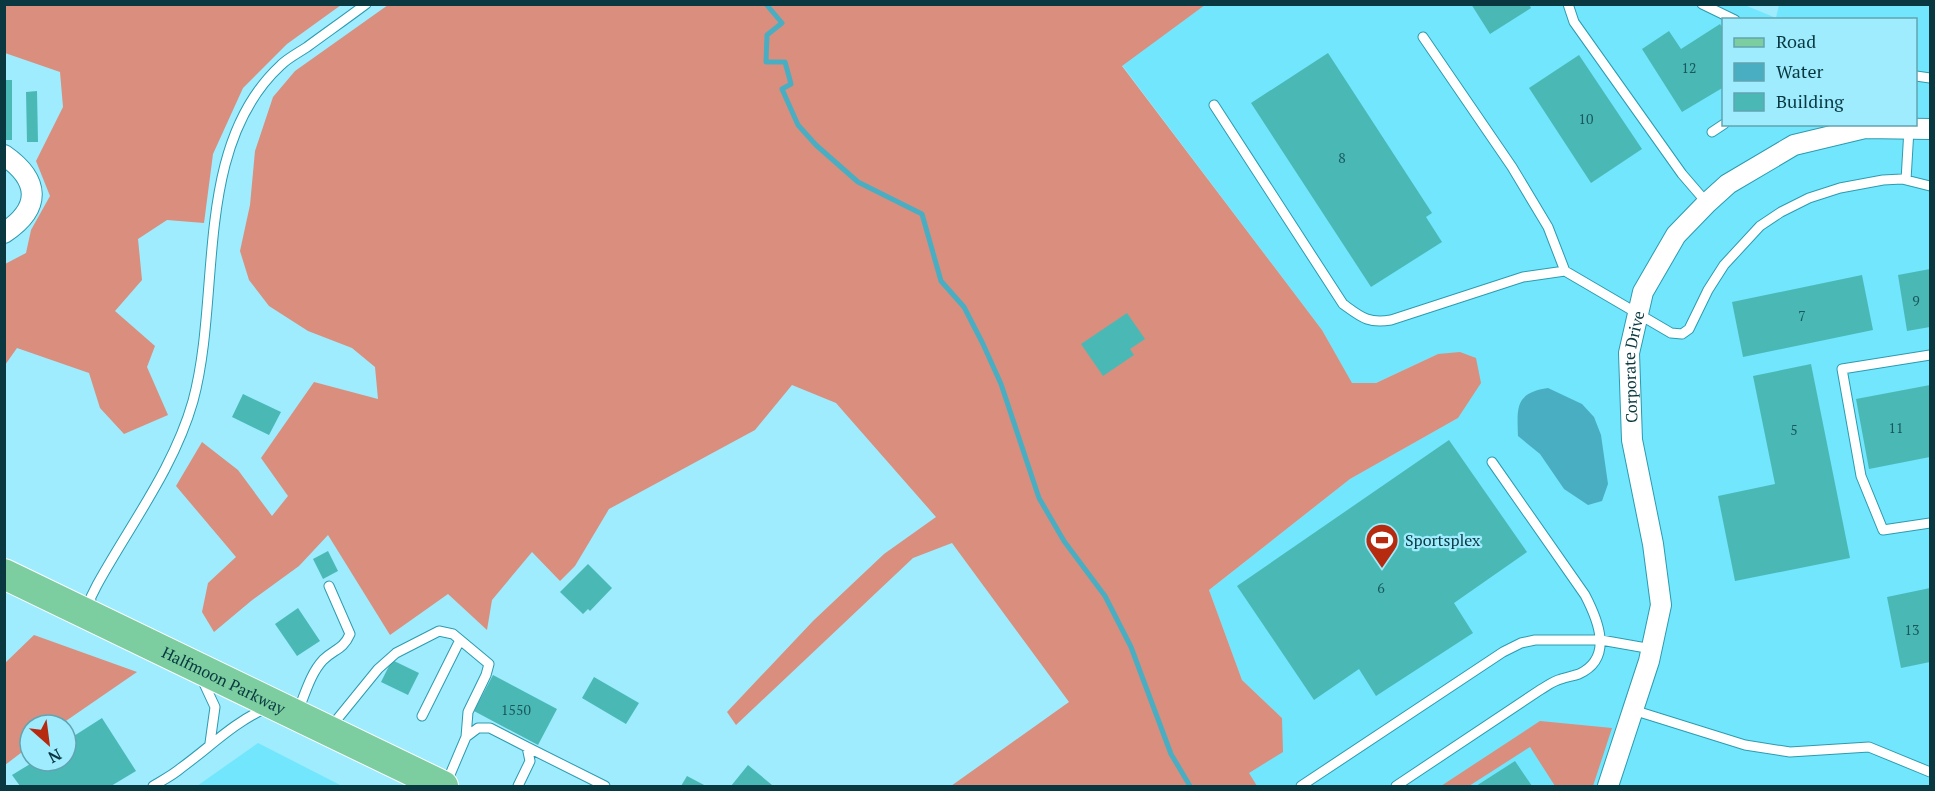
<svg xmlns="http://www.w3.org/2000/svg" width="1935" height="791" font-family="'PT Serif',serif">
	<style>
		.built { fill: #72e6fd; fill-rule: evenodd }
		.forest { fill: #da8e7e }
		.water { fill: #4aaec2 }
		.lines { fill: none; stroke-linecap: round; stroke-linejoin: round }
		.stream { stroke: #4aaec2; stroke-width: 5 }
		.building { fill: #4ab9b6 }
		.lane-casing { stroke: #2c9baf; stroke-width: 11 }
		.street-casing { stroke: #2c9baf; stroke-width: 22 }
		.primary-casing { stroke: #fff; stroke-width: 32 }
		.lane { stroke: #fff; stroke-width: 9 }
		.street { stroke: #fff; stroke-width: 20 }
		.primary { stroke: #7ccea0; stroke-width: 30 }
		.labels { text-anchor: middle; stroke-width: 4.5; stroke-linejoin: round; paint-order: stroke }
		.number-label { font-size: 14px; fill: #19585e }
		.street-label { font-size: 16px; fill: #093840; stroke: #9eecfd }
		.poi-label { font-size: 16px; fill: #093840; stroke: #9eecfd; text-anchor: start }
	</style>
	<rect width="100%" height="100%" fill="#9eecfd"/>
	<path class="built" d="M1742,4l34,14 3,-13h151v781h-673l-9,-13 34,-55 -40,-38 -33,-90 141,-111 108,-61 -20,-64 -62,29 -24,1 -30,-54 -200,-265 83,-60zM1724,20h192v104h-192z
		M258,743l84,43h-145z"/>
	<path class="forest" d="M5,4l336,1 -54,39 -44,44 -30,66 -9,69 -37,-3 -29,19 4,41 -27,31 40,35 -8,21 21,48 -44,19 -24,-26 -11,-35 -72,-25 -12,17v-101l21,-11 5,-23 19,-34 -14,-35 27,-54 -3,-35 -55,-19z
		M388,5h817l-83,61 200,264 30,53h24l62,-29 22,-2 16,6 5,25 -23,35 -108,61 -141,111 33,90 40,38 1,34 -34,21 8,13h-306l118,-84 -117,-159 -39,15 -177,167 -9,-13 86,-91 71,-67 52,-37 -100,-114 -44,-18 -37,45 -146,79 -34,57 -15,15 -28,-29 -40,48 -5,30 -39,-36 -58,41 -62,-100 -29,31 -48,35 -37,31 -12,-20 6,-29 28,-26 -60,-71 26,-44 36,28 34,46 16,-20 -27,-38 53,-76 64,17 -3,-32 -23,-19 -44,-17 -39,-25 -20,-26 -9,-29 10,-46 5,-54 18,-54 22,-26z
		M34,635l103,37 -77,53h-30v21l-25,19v-102z
		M1540,721l72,7 -19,58h-38l-25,-39 -61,39h-28z"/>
	<path class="water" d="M1548,388l34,16 12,13 7,18 7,49 -6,17 -14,4 -24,-16 -24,-35 -22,-18c-1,-29 -3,-43 30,-48z"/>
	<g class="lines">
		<path class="stream" d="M766,4l16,19 -15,12 -1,27h19l6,22 -9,5 16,36 18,20 42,37 64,32 19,67 23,26 19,37 18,40 38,114 25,43 41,55 26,51 40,107 19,32"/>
	</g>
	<path class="building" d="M1471,4h58l2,4 -41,26z
		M1720,24l4,6v57l-42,25 -40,-63 27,-18 12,18z
		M1328,53l104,160 -6,4 16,25 -71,45 -120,-184z
		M1579,55l63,94 -51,34 -62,-95z
		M4,80h8v60h-8z
		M37,91l1,51h-11l-1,-50z
		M1930,269v58l-23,4 -9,-56z
		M1862,275l11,55 -130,27 -11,-55z
		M1127,313l18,26 -15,10 4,6 -31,21 -22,-32z
		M1811,364l39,194 -115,23 -17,-85 57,-12 -22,-108z
		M1930,385v72l-61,12 -13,-70z
		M243,394l38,18 -12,23 -37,-18z
		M1449,440l78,112 -73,51 19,30 -97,63 -17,-27 -45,31 -77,-114z
		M328,551l10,20 -15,8 -10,-20z
		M588,564l24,24 -22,23 -2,-2 -5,5 -23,-22z
		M1930,588v74l-29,6 -14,-71z
		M298,608l22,33 -23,15 -22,-32z
		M392,660l27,13 -11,22 -27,-13z
		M493,675l64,34 -19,36 -64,-34z
		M594,677l45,26 -13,21 -44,-26z
		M102,718l34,53 -25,15h-91l-8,-11 23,-14h31v-20z
		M1515,761l17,25h-56z
		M748,765l24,20 -2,1h-39z
		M687,776l19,10h-25z"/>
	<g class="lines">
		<defs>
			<path id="lane" d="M1568,4l6,18 108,152 25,29
				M1702,4l33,16
				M1423,37l89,130 36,60 17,44
				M1916,76l14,2
				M1214,105l129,199c18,13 25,20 48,16l132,-43 42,-6 106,62 11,1 7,-5 19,-39 16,-25 36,-39 21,-14 28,-14 31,-10 43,-8 19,-1 28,7
				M1712,132l12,-8
				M1906,180l3,-51
				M1930,355l-88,14 19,107 22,54 47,-7
				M90,610l1,-13 6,-12c33,-60 77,-117 96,-184 29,-107 -1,-254 88,-336 7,-7 17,-12 26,-18 19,-14 39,-28 59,-43
				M202,679l13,28 -5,36
				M1633,710l112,35 45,7 79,-5 61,25
				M297,713c8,-18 13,-39 26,-53 11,-11 20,-10 27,-26l-21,-48
				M422,716l38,-76
				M330,728l48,-59 18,-16 43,-22 14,3 36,30 -3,11 -18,37 -2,25
				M527,747l78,39
				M446,784l20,-47 12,-9h12l37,19 3,14 -12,25
				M153,786c10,-6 20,-11 28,-18 29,-21 52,-45 85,-60
				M1301,786l202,-134 18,-9 14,-3h66l51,9
				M1396,786l144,-96c7,-4 13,-9 21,-11 6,-2 12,-3 18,-5 35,-16 19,-54 6,-79l-93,-133"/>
			<g id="street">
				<path d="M4,155c36,25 38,53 0,78"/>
				<path id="s1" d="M1608,786l41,-125 12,-56 -8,-61 -21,-104 -3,-87 14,-61 33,-57 31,-32 21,-19 66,-39 71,-17 65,1"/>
			</g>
			<g id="primary">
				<path id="s2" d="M4,574l439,212"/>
			</g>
		</defs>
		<use href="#lane" class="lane-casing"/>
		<use href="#street" class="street-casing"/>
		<use href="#primary" class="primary-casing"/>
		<use href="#lane" class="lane"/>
		<use href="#street" class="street"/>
		<use href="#primary" class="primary"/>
	</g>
	<defs>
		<symbol id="stadium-pin" viewBox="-11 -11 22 30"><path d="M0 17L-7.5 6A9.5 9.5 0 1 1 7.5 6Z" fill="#b62b0f" stroke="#9eecfd"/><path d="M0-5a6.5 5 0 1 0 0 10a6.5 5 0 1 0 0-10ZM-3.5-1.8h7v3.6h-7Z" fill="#fff"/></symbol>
	</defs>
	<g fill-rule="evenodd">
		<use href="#stadium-pin" x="1363" y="521" width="38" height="52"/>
	</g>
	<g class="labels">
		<g class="number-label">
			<text x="1689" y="73">12</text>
			<text x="1586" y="124">10</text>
			<text x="1342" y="163">8</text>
			<text x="1916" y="306">9</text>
			<text x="1802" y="321">7</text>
			<text x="1896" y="433">11</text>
			<text x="1794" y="435">5</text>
			<text x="1381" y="593">6</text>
			<text x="1912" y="635">13</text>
			<text x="516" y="715">1550</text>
		</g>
		<g class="street-label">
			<text dy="6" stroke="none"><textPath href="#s1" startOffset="430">Corporate Drive</textPath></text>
			<text dy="6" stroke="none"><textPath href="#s2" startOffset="244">Halfmoon Parkway</textPath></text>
		</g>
		<g class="poi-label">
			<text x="1405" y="546">Sportsplex</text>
		</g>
	</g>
	<rect width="1935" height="791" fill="none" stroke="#093840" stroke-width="12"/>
	<rect x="1722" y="18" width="195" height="108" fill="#9eecfd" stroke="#62a4b1" stroke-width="1.5"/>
	<rect x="1734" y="38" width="30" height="9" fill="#7ccea0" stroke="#62a4b1" stroke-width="1.5"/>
	<text x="1776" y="48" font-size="18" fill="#093840">Road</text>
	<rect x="1734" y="63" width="30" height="18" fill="#4aaec2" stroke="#62a4b1" stroke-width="1.5"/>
	<text x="1776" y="78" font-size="18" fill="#093840">Water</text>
	<rect x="1734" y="93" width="30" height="18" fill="#4ab9b6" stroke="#62a4b1" stroke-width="1.5"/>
	<text x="1776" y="108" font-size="18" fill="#093840">Building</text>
	<g transform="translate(48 743) rotate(152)"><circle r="28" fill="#9eecfd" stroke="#62a4b1" stroke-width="1.5"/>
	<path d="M0-4.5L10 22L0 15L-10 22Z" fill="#b62b0f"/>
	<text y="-9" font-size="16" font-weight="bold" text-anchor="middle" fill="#093840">N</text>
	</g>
</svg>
